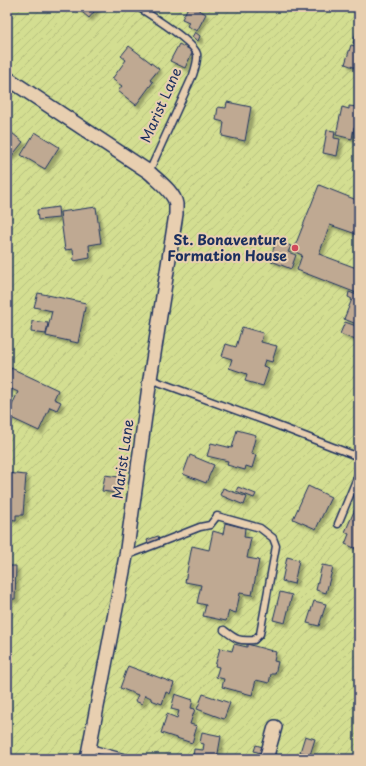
<svg xmlns="http://www.w3.org/2000/svg" width="366" height="766" font-family="'Playpen Sans',sans-serif">
	<style>
		.garden { fill: url(#garden-furrows); stroke: #778678 }
		.building { fill: #bfa992; stroke: #1b2f5e; filter: url(#shadow) }
		.lines { fill: none; stroke-linecap: round; stroke-linejoin: round }
		.lane-casing { stroke: #1b2f5e; stroke-width: 9 }
		.street-casing { stroke: #1b2f5e; stroke-width: 16 }
		.lane { stroke: #e8cfb0; stroke-width: 6 }
		.street { stroke: #e8cfb0; stroke-width: 13 }
		.poi-dot { fill: #d1495b; stroke: #e8cfb0; stroke-width: 1.5 }
		.labels { text-anchor: middle; stroke-width: 4; stroke-linejoin: round; paint-order: stroke }
		.street-label { font-size: 14px; fill: #1b2f5e; stroke: #e8cfb0 }
		.poi-label { font-size: 14px; font-weight: bold; fill: #1b2f5e; stroke: #e8cfb0; text-anchor: end }
	</style>
	<defs>
		<pattern id="garden-furrows" width="10" height="10" patternUnits="userSpaceOnUse"><rect width="10" height="10" fill="#d3de91"/><path d="M-1 1l2-2M0 10L10 0M9 11l2-2" fill="none" stroke="#b5bf7f"/></pattern>
		<filter id="shadow"><feDropShadow dx="3.5" dy="3.5" stdDeviation="1" flood-color="#0004"/></filter>
	</defs>
	<rect width="100%" height="100%" fill="#e8cfb0"/>
	<filter id="ink" filterUnits="userSpaceOnUse"><feTurbulence type="fractalNoise" baseFrequency=".025" numOctaves="2"/><feDisplacementMap in="SourceGraphic" scale="8" xChannelSelector="R" yChannelSelector="G"/><feConvolveMatrix kernelMatrix="1 2 1 2 8 2 1 2 1" color-interpolation-filters="sRGB"/></filter>
	<g filter="url(#ink)">
		<path class="garden" d="M7,7h352v752h-352z"/>
		<path class="building" d="M76,7h22l-9,11z
			M188,7h5l13,7 -9,17 -10,-5 2,-4 -7,-3z
			M359,23v22l-6,-2z
			M195,32l5,4 -2,5 -6,-4z
			M179,44l14,7 -8,17 -15,-7z
			M351,45l8,2v22l-14,-5z
			M129,46l30,23 -9,11 3,2 -17,23 -18,-14 4,-5 -10,-7 14,-19 -5,-4z
			M227,102l24,5 -6,34 -23,-5 2,-14 -8,-2 2,-13 8,1z
			M358,103h1v21h-1l-1,4 -3,-1 -2,12 -16,-4 6,-28 7,2v-3l8,1z
			M7,129l16,13 -12,15 -3,-2 -1,1z
			M327,130l8,1 -1,7 6,1 -3,17 -14,-3z
			M35,132l24,15 -14,22 -24,-14z
			M319,185l40,16v34l-29,-10 -11,29 40,15v25l-62,-24 5,-15 -9,-4z
			M58,207l1,11 -21,2 -1,-10z
			M96,207l5,36 -12,2 1,13 -16,3 -1,-12 -8,1 -5,-38z
			M277,240l14,6 -3,6 8,3 -5,14 -22,-9z
			M349,292l10,4v29l-15,-6 8,-20 -4,-2z
			M38,293l48,10 -8,40 -32,-7 6,-25 -18,-4z
			M32,321l16,2 -2,11 -15,-2z
			M345,322l14,5 -1,14 -18,-7z
			M242,327l21,6 -2,9 16,4 -5,16 -7,-2 -2,6 6,2 -6,18 -18,-5 2,-7 -18,-6 3,-9 -10,-3 4,-12 10,3z
			M11,368l47,22 -4,9 7,3 -4,8 -7,-3 -11,24 -32,-15 11,-24 -11,-5v-9z
			M7,401l4,2 -3,11h-1z
			M237,430l19,5 -5,19 5,1 -4,13 -6,-2 -1,4 -18,-5 1,-4 -21,-5 4,-13 21,5z
			M190,455l24,10 -8,18 -23,-9z
			M7,473l19,2 -3,40h-7v5l-9,-1z
			M105,475l14,2 -3,16 -14,-2z
			M308,486l23,11 -15,32 -23,-10z
			M238,487l18,7 -2,4 -18,-7z
			M223,488l24,9 -3,8 -24,-10z
			M355,509l4,1v40l-14,-6 4,-10 -4,-2z
			M225,523l20,5 -1,9 7,1 -4,20 12,2 -7,35 -12,-2 -4,20 -7,-2 -3,10 -23,-5 3,-11 -9,-2 4,-18 -16,-3 7,-36 17,4 4,-19 10,3z
			M158,536l2,6 -11,4 -2,-6z
			M287,557l12,3 -5,24 -12,-3z
			M322,565l11,2 -7,26 -10,-3z
			M7,566h9l-1,33h-6v13h-2z
			M280,592l12,3 -7,28 -12,-3z
			M314,601l12,3 -7,22 -12,-3z
			M234,644l13,3v-3l29,8 -2,9 4,1 -3,12h-4l-2,9 -13,-3 -4,15 -30,-8 2,-8 -8,-2 3,-10 -4,-1 5,-18 12,3z
			M128,666l46,17 -4,11 -4,-2 -4,12 -11,-4v-2l-6,-3 -3,9 -7,-3 3,-6 -18,-7z
			M175,694l18,6 -2,8 4,1 -5,15 7,2 -5,17 -31,-10 6,-19 10,4 2,-7 -8,-2z
			M203,694l27,9 -6,16 -27,-10z
			M202,732l19,4 -4,23h-18l1,-1 -7,-1 1,-8 9,1 1,-6 -4,-1z
			M305,736l10,3 -5,16 -10,-3z
			M256,745l10,3 -2,6 -10,-3z"/>
		<g class="lines">
			<defs>
				<path id="lane" d="M138,7c12,8 55,34 59,47 1,6 -2,15 -4,21l-44,97
					M150,379l118,43 91,35
					M338,524l21,-51
					M126,556l74,-29 10,-2 7,-9 43,12 13,10 3,8 -16,88 -6,6c-16,1 -17,0 -30,-10
					M90,748l40,11"/>
				<path id="street" d="M7,78l142,94c8,8 25,20 27,32 0,3 0,7 0,10l-26,165 -24,177 -39,203
					M266,759l9,-32"/>
			</defs>
			<use href="#lane" class="lane-casing"/>
			<use href="#street" class="street-casing"/>
			<use href="#lane" class="lane"/>
			<use href="#street" class="street"/>
		</g>
	</g>
	<circle class="poi-dot" cx="295" cy="248" r="4"/>
	<g class="labels">
		<g class="street-label">
			<text transform="translate(161 105) rotate(-66)" y="5">Marist Lane</text>
			<text transform="translate(123 459) rotate(-82)" y="5">Marist Lane</text>
		</g>
		<g class="poi-label">
			<text x="287" y="245">St. Bonaventure<tspan x="287" dy="16">Formation House</tspan></text>
		</g>
	</g>
	<rect width="366" height="766" fill="none" stroke="#e8cfb0" stroke-width="24"/>
	<rect x="12" y="12" width="342" height="742" fill="none" stroke="#1b2f5e" stroke-width="1.5" filter="url(#ink)"/>
</svg>
